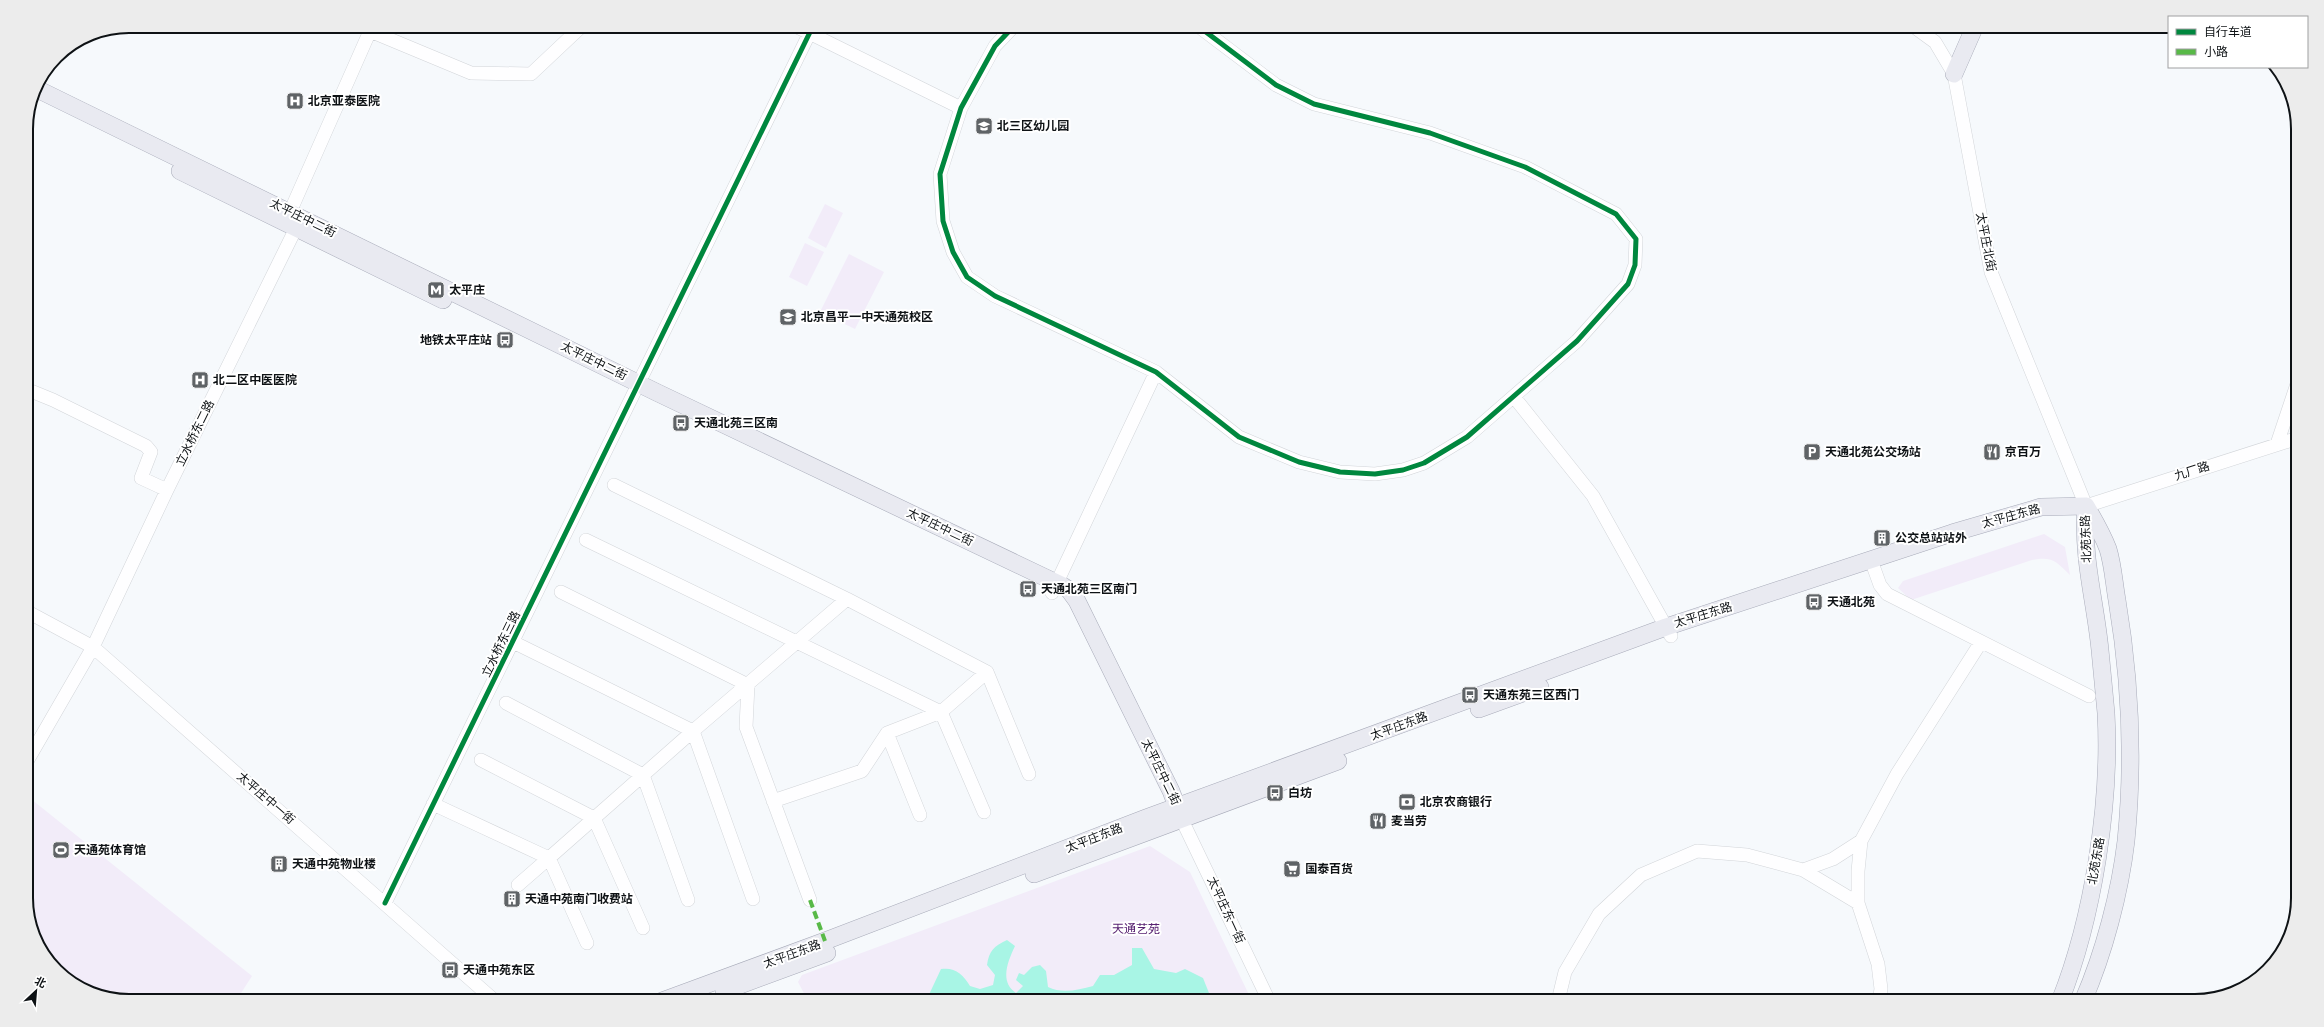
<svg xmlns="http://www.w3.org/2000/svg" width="2324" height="1027" font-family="Inter,'Noto Sans SC',sans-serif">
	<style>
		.green { fill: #f2ecf9 }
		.water { fill: #a8f5e5 }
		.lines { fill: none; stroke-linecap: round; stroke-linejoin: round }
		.minor-casing { stroke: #d2d5d9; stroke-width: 14 }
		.major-casing { stroke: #a8abb9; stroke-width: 18 }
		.minor { stroke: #fefeff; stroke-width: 13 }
		.major { stroke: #e9eaf1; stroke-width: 17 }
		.quiet { stroke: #58b947; stroke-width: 4; stroke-dasharray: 8 4; stroke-linecap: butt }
		.cycleway-casing { stroke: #fff; stroke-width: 8 }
		.cycleway { stroke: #00873e; stroke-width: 5 }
		.labels { text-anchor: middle; stroke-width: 4; stroke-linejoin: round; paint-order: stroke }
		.poi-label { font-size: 12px; font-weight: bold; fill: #0e1215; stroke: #fff; text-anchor: start }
		.street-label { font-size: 12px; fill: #0e1215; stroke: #fff }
		.park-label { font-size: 12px; fill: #572171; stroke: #fff }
		.rim { fill: none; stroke: #0e1215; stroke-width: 2 }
	</style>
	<rect width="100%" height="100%" fill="#f6f9fc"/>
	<path class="green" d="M825,204l18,9 -17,35 -18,-10z
		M805,243l19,9 -17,34 -18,-9z
		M849,254l35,18 -29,57 -35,-17z
		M2044,534l21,13 5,28c-14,-14 -18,-19 -38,-15l-121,40 -13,-12 5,-7z
		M26,795l226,181 -16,25h-107l-40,-8 -45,-38 -18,-50z
		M1150,846l40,26 62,129h-444l-10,-19 4,-7z"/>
	<path class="water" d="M1007,940l8,6c-7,15 -16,36 1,47l7,-7 -7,-6 3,-7 5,2 8,-8 8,-2 6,6 2,16c14,7 30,3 45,-1l7,-11h14l18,-10v-17h10l12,21 22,4 9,-4 18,9 6,15 -1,8h-104l-1,-4 -9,2 -1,2h-167l15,-32c14,-2 22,5 29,17l10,3 13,-4 2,-10 -8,-10c2,-14 7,-19 20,-25z"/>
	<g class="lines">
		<defs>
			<path id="minor" d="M363,26l7,5 101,42 60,1 51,-48
				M795,26l166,82
				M1014,26l-19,20 -34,62 -21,66 3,47 10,31 14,25 28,19 161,76 83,65 60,25 41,10 35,2 28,-4 21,-7 43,-26 110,-96 51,-57 7,-19 1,-26 -20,-25 -91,-47 -95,-34 -116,-29 -38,-19 -78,-59
				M1913,26l22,16 19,32 37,198 95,234 212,-68
				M26,389l27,11 93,46 5,6 -10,26 26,12
				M1514,397l79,99 78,140
				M2277,444l21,-63
				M614,485l233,114 140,73 42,102
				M586,540l355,172 43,100
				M1871,560l9,25 7,9 202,102
				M561,592l187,93 -2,42 64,173
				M1052,593l104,-221
				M26,611l67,36 402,354
				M513,642l180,89 154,-132
				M506,703l137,72 45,125
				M481,760l113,58 49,110
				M26,763l67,-116 74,-157 129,-262 -6,-16 80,-181
				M773,801l89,-30 25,-38
				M433,804l116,54 144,-127 60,168
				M920,815l-33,-82 54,-21 46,-40
				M1182,820l87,181
				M1803,870l30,-11 28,-18
				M518,885l31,-27 38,85
				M385,903l428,-877
				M1558,1001l7,-29 34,-58 42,-39 56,-24 50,4 56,15 55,33
				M1879,1001l2,-12 -3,-25 -20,-61v-32l3,-30 36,-67 84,-132"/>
			<path id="major" d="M1954,74l21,-48
				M35,88l623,305 405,193 6,4 8,11 94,190 10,26
				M180,171l263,129
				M1479,709l61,-22
				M1034,874l304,-113
				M724,991l103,-38
				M662,1001l163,-60 321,-123 520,-191 286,-94 89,-26 45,-1
				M2060,1001c33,-83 51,-198 46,-288 -2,-21 -4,-42 -6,-63 -5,-51 -18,-91 -14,-144
				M2083,1001c21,-48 37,-109 43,-160 8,-80 4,-163 -9,-241 -3,-17 -4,-35 -9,-51 -6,-16 -14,-29 -22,-43"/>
		</defs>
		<use href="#minor" class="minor-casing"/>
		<use href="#major" class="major-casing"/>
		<use href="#minor" class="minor"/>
		<use href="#major" class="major"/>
		<path class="quiet" d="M810,900l15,41"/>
		<defs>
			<path id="cycleway" d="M1014,26l-19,20 -34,62 -21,66 3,47 10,31 14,25 28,19 161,76 83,65 60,25 41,10 35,2 28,-4 21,-7 43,-26 110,-96 51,-57 7,-19 1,-26 -20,-25 -91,-47 -95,-34 -116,-29 -38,-19 -78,-59
				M385,903l428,-877"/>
		</defs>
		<use href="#cycleway" class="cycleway-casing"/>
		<use href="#cycleway" class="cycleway"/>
	</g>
	<defs>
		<symbol id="hospital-square" viewBox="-11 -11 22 22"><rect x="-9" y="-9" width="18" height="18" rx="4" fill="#5f6366" stroke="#fff"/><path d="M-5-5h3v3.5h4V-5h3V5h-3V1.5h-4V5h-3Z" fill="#fff"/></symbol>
		<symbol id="school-square" viewBox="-11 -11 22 22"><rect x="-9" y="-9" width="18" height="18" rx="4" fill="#5f6366" stroke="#fff"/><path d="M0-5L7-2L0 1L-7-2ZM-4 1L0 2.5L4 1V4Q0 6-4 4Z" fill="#fff"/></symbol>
		<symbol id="metro-square" viewBox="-11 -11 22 22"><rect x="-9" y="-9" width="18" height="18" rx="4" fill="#5f6366" stroke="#fff"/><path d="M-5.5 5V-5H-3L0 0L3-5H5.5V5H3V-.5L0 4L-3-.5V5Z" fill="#fff"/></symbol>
		<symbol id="bus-square" viewBox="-11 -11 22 22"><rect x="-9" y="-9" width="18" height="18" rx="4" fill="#5f6366" stroke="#fff"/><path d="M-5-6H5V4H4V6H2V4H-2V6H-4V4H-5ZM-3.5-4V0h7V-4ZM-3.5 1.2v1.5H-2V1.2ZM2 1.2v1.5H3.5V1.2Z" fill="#fff"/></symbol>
		<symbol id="parking-square" viewBox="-11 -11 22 22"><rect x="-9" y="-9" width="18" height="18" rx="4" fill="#5f6366" stroke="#fff"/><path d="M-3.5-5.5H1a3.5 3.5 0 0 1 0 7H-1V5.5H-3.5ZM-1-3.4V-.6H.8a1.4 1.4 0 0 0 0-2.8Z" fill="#fff"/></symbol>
		<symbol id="restaurant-square" viewBox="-11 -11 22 22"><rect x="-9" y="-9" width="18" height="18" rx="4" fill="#5f6366" stroke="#fff"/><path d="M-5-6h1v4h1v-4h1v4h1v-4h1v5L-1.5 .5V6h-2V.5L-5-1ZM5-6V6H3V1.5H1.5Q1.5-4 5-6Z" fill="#fff"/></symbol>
		<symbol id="building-square" viewBox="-11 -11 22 22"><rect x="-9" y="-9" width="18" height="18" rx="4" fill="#5f6366" stroke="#fff"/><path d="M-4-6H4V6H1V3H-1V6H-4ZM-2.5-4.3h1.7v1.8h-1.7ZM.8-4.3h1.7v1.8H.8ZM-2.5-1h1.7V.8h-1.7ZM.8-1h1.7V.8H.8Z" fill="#fff"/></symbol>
		<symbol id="bank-square" viewBox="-11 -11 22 22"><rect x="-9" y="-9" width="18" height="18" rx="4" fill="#5f6366" stroke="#fff"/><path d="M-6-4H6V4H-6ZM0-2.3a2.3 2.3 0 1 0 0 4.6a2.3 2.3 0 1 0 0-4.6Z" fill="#fff"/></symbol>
		<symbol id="stadium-square" viewBox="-11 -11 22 22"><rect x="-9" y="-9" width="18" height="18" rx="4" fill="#5f6366" stroke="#fff"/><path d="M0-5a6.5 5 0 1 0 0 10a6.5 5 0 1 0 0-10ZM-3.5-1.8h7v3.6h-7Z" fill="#fff"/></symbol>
		<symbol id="supermarket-square" viewBox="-11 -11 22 22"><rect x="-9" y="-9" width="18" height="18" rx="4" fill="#5f6366" stroke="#fff"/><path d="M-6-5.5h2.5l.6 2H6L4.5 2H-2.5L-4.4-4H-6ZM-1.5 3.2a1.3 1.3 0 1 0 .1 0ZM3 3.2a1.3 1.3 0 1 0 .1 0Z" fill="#fff"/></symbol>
	</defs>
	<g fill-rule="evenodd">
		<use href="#hospital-square" x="285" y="91" width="20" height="20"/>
		<use href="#school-square" x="974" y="116" width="20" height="20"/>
		<use href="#metro-square" x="426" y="280" width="20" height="20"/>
		<use href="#school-square" x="778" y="307" width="20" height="20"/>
		<use href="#bus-square" x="495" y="330" width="20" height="20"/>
		<use href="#hospital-square" x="190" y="370" width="20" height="20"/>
		<use href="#bus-square" x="671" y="413" width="20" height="20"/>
		<use href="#parking-square" x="1802" y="442" width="20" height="20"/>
		<use href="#restaurant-square" x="1982" y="442" width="20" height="20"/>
		<use href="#building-square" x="1872" y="528" width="20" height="20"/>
		<use href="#bus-square" x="1018" y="579" width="20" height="20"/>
		<use href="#bus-square" x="1804" y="592" width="20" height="20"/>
		<use href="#bus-square" x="1460" y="685" width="20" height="20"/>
		<use href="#bus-square" x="1265" y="783" width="20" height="20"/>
		<use href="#bank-square" x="1397" y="792" width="20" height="20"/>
		<use href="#restaurant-square" x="1368" y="811" width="20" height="20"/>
		<use href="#stadium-square" x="51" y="840" width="20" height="20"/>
		<use href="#building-square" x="269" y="854" width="20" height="20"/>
		<use href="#supermarket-square" x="1282" y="859" width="20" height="20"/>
		<use href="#building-square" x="502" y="889" width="20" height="20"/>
		<use href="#bus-square" x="440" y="960" width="20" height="20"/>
	</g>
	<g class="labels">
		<g class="poi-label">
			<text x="308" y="105">北京亚泰医院</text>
			<text x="997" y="130">北三区幼儿园</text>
			<text x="449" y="294">太平庄</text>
			<text x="801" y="321">北京昌平一中天通苑校区</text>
			<text x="492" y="344" text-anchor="end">地铁太平庄站</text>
			<text x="213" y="384">北二区中医医院</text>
			<text x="694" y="427">天通北苑三区南</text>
			<text x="1825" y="456">天通北苑公交场站</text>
			<text x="2005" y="456">京百万</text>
			<text x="1895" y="542">公交总站站外</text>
			<text x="1041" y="593">天通北苑三区南门</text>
			<text x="1827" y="606">天通北苑</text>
			<text x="1483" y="699">天通东苑三区西门</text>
			<text x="1288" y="797">白坊</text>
			<text x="1420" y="806">北京农商银行</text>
			<text x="1391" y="825">麦当劳</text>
			<text x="74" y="854">天通苑体育馆</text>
			<text x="292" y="868">天通中苑物业楼</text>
			<text x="1305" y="873">国泰百货</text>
			<text x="525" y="903">天通中苑南门收费站</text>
			<text x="463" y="974">天通中苑东区</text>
		</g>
		<g class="street-label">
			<text transform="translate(303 218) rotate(26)" y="4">太平庄中二街</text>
			<text transform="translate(1986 242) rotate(79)" y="4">太平庄北街</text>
			<text transform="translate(594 361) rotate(26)" y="4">太平庄中二街</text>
			<text transform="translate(195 433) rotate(-64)" y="4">立水桥东二路</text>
			<text transform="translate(2192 471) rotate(-18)" y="4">九厂路</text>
			<text transform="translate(2011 516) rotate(-15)" y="4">太平庄东路</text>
			<text transform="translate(940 527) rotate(25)" y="4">太平庄中二街</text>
			<text transform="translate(2086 539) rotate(-92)" y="4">北苑东路</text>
			<text transform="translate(1703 615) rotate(-17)" y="4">太平庄东路</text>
			<text transform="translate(501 644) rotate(-64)" y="4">立水桥东三路</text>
			<text transform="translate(1399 726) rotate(-20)" y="4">太平庄东路</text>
			<text transform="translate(1161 772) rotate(64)" y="4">太平庄中二街</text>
			<text transform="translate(266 798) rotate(41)" y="4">太平庄中一街</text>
			<text transform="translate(1094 838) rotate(-21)" y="4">太平庄东路</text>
			<text transform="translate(2096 861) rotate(-80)" y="4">北苑东路</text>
			<text transform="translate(1226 910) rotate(65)" y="4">太平庄东一街</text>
			<text transform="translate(792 954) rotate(-20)" y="4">太平庄东路</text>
		</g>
		<g class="park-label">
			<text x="1136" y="933">天通艺苑</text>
		</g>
	</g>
	<path d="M0 0H2324V1027H0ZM129 33H2195A96 96 0 0 1 2291 129V898A96 96 0 0 1 2195 994H129A96 96 0 0 1 33 898V129A96 96 0 0 1 129 33Z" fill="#ececec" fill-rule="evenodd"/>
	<path class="rim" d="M129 33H2195A96 96 0 0 1 2291 129V898A96 96 0 0 1 2195 994H129A96 96 0 0 1 33 898V129A96 96 0 0 1 129 33Z"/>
	<rect x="2168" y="16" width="140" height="52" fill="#ffffff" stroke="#9fa0a1"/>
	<rect x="2176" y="29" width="20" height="6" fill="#00873e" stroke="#9fa0a1"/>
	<text x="2204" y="36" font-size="12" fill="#0e1215">自行车道</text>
	<rect x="2176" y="49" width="20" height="6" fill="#58b947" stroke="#9fa0a1"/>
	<text x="2204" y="56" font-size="12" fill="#0e1215">小路</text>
	<g transform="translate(36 991) rotate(26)" stroke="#ffffff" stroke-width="3" paint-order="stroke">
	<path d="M0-3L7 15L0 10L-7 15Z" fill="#0e1215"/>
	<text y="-6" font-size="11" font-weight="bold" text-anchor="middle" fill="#0e1215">北</text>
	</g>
</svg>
